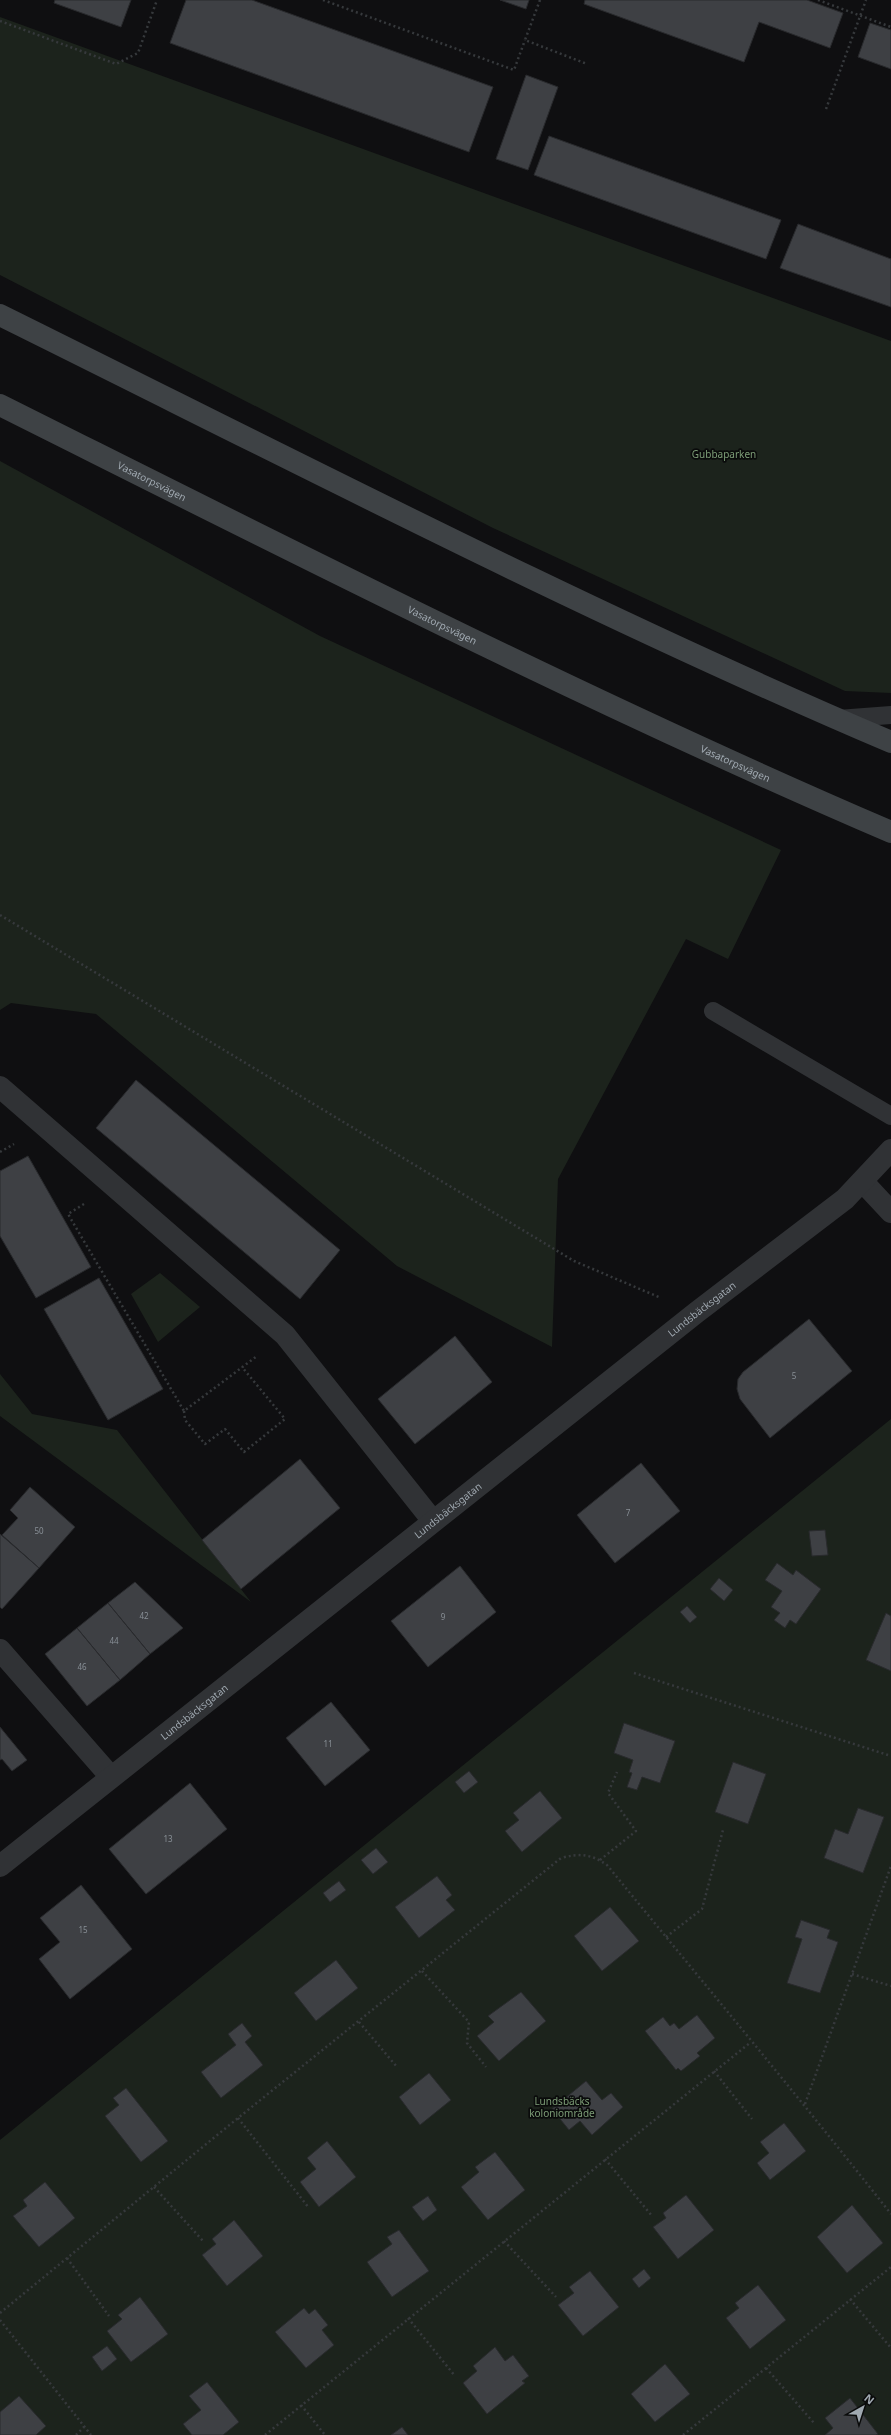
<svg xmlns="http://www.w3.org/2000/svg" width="891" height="2435" font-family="'Noto Sans',sans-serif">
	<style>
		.green { fill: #1c231c }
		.building { fill: #3e4044; stroke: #292a2d }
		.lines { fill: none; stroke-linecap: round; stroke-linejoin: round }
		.path { stroke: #36393c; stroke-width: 2.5; stroke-dasharray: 2 3; stroke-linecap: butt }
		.lane { stroke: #303235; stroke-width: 18 }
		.street { stroke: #303235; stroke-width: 22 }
		.secondary { stroke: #3e4245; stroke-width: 22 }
		.labels { text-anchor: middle; stroke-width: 3.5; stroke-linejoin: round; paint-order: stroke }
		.number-label { font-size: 8px; fill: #888f96 }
		.park-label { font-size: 10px; fill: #7d9d77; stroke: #0a0b0b }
		.street-label { font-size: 10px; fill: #a0a9b1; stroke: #0a0b0b }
	</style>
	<rect width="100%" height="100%" fill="#0f0f11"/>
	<path class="green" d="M0,17l891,324v352l-46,-2 -352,-163 -493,-253z
		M0,461l320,175 461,214 -53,109 -42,-20 -128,240 -6,168 -155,-81 -301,-252 -85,-11 -11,7z
		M160,1273l40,34 -42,35 -27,-48z
		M0,1374l32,40 85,16 134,172 -251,-186z
		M891,1419v1016h-891v-295z"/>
	<path class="building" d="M55,0h76l-10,27 -67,-24z
		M186,0h66l241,87 -24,65 -299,-109z
		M500,0h29l-3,9z
		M585,0h222l36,13 -13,35 -71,-26 -15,40 -160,-58z
		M870,23l21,7v39l-33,-12z
		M526,75l32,12 -30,83 -32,-11z
		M549,136l232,84 -15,39 -232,-84z
		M798,224l93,35v48l-111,-39z
		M136,1080l204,170 -40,49 -204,-171z
		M28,1156l63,111 -55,31 -36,-62v-65z
		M99,1278l64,111 -55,31 -64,-111z
		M809,1319l43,52 -82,67 -30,-39 -3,-10 1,-10 5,-7z
		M455,1336l37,46 -77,62 -37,-45z
		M300,1459l40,49 -99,81 -39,-49z
		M641,1463l39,48 -65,52 -38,-48z
		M30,1487l45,40 -36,41 -37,-33 16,-17 -8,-8z
		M825,1530l3,25 -16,1 -3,-25z
		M0,1534l39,34 -37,41 -2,-2z
		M777,1563l16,12 3,-5 25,19 -25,35 -6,-4 -5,8 -11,-8 6,-7 -9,-6 11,-16 -17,-11z
		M460,1566l36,46 -68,55 -37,-46z
		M719,1578l14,12 -9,11 -14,-12z
		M135,1582l48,46 -33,26 -42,-51z
		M108,1603l42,51 -30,26 -43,-52z
		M687,1606l10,11 -7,6 -10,-11z
		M886,1613l5,3v55l-25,-11z
		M77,1628l43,52 -33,26 -42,-52z
		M331,1702l39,48 -45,36 -39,-48z
		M624,1723l51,18 -15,42 -18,-6 -5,13 -10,-3 5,-14 -3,-1 4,-12 -19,-7z
		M0,1727l27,33 -15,11 -10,-12 -2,1z
		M733,1762l33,12 -18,50 -33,-12z
		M469,1771l9,11 -14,11 -9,-11z
		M190,1783l37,46 -81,65 -37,-45z
		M540,1791l22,27 -40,34 -17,-21 14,-11 -6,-7z
		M858,1808l26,9 -21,56 -39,-15 11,-29 13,5z
		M376,1848l12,14 -15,12 -12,-14z
		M437,1876l15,19 -6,5 9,10 -36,28 -24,-31z
		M339,1881l7,9 -16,12 -7,-9z
		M81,1885l51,64 -62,50 -31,-40 21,-17 -20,-24z
		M610,1907l29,34 -37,30 -28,-35z
		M801,1920l29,10 -3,8 11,4 -18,51 -33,-10 15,-44 -7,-2z
		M336,1960l22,28 -42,33 -22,-28z
		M521,1992l25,29 -47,40 -22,-25 17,-14 -6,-6z
		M697,2015l18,23 -18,15 3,3 -19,15 -3,-3 -2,2 -31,-39 18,-14 7,9 4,-3 5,6z
		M242,2023l10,13 -7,6 18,23 -42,33 -20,-26 35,-27 -8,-11z
		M429,2073l22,27 -31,25 -21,-28z
		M586,2081l16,19 9,-7 12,14 -31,28 -12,-14 -11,9 -17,-21z
		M126,2088l42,53 -27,21 -36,-46 14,-11 -6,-7z
		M784,2123l22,28 -36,29 -13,-17 12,-10 -9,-11z
		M327,2141l29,36 -37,30 -19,-25 16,-13 -9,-11z
		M495,2152l30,38 -37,30 -27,-33 18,-15 -4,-5z
		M45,2182l30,36 -36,29 -26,-31 14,-10 -4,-6z
		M686,2195l28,35 -36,29 -25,-32 13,-9 -3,-5z
		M428,2196l9,14 -14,11 -11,-14z
		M852,2205l31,38 -36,30 -30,-36z
		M234,2220l29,36 -36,30 -25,-31 14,-11 -4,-5z
		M399,2230l30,41 -37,26 -25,-35 25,-18 -5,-7z
		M644,2269l7,9 -12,10 -7,-9z
		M590,2271l29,36 -36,29 -25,-31 16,-12 -5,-6z
		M758,2285l28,35 -36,29 -24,-31 13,-10 -4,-5z
		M140,2297l28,37 -37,28 -24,-31 15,-12 -4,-4z
		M304,2308l5,6 6,-5 13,16 -6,5 12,15 -28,23 -31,-36z
		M107,2346l10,13 -15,12 -10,-14z
		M495,2347l10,14 8,-6 16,21 -7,5 3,2 -38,31 -24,-31 14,-12 -4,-5z
		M665,2364l25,30 -35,28 -24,-28z
		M207,2382l32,40 -16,13h-31l-9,-11 18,-14 -12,-14z
		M19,2396l27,30 -10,9h-36v-23z
		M850,2398l28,36 -2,1h-51l8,-7 -8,-10z
		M402,2427l6,8h-17z"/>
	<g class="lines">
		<path class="path" d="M323,0l191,70 11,-30
			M540,0l-15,40 62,24
			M818,0l73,27
			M0,21l116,43 22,-11 19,-53
			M826,109l40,-109
			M0,915l574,346 87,37
			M0,1152l14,-8
			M84,1204l-16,10 116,197 73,-55
			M184,1411l1,9 20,24 20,-15 19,23 41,-33 -43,-52
			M634,1673l257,83
			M600,1860l36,-29 -28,-38 9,-21
			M666,1937l36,-28 21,-79
			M422,1971l47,51 -2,21 19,24
			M852,1974l39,12
			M359,2022l38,45
			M714,2071l38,48
			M805,2104l86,-238
			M238,2118l71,90
			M605,2159l47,57
			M154,2187l49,54
			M504,2241l52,56
			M67,2258l42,58
			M850,2299l41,49
			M0,2313l238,-195 323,-260c19,-5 30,-4 46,7 95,116 191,231 284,349
			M408,2318l47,58
			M0,2320l91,115
			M766,2368l48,55
			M301,2405l24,30
			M76,2435l8,-8
			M265,2435l486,-393
			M683,2435l208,-168"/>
		<path class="lane" d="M838,719l53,-4
			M713,1011l178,105"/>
		<g class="street">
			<path d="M0,1087l285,248 148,186"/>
			<path d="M863,1182l28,30"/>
			<path d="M0,1650l111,127"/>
			<path id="s1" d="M0,1866l697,-554 148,-113 46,-49"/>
		</g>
		<g class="secondary">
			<path d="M0,315c295,146 588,298 891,427"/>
			<path id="s2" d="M0,405c294,147 588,297 891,427"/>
		</g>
	</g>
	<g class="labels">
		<g class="number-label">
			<text x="794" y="1379">5</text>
			<text x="628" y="1516">7</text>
			<text x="39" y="1534">50</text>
			<text x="144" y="1619">42</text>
			<text x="443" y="1620">9</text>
			<text x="114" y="1644">44</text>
			<text x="82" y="1670">46</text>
			<text x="328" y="1747">11</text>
			<text x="168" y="1842">13</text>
			<text x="83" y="1933">15</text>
		</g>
		<g class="park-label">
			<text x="724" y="458">Gubbaparken</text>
			<text x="562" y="2105">Lundsbäcks<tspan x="562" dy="12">koloniområde</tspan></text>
		</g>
		<g class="street-label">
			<text dy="4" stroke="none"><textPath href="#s2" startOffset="170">Vasatorpsvägen</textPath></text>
			<text dy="4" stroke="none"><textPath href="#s2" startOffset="494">Vasatorpsvägen</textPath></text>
			<text dy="4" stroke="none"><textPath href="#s2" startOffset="818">Vasatorpsvägen</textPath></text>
			<text dy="4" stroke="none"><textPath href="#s1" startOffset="896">Lundsbäcksgatan</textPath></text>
			<text dy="4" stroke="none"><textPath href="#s1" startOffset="572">Lundsbäcksgatan</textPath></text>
			<text dy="4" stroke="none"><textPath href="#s1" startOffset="248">Lundsbäcksgatan</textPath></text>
		</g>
	</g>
	<g transform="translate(863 2407) rotate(39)" stroke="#0a0b0b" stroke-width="3" paint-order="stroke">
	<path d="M0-3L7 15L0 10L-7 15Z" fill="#a0a9b1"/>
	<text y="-6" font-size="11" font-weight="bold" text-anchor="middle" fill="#a0a9b1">N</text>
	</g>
</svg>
